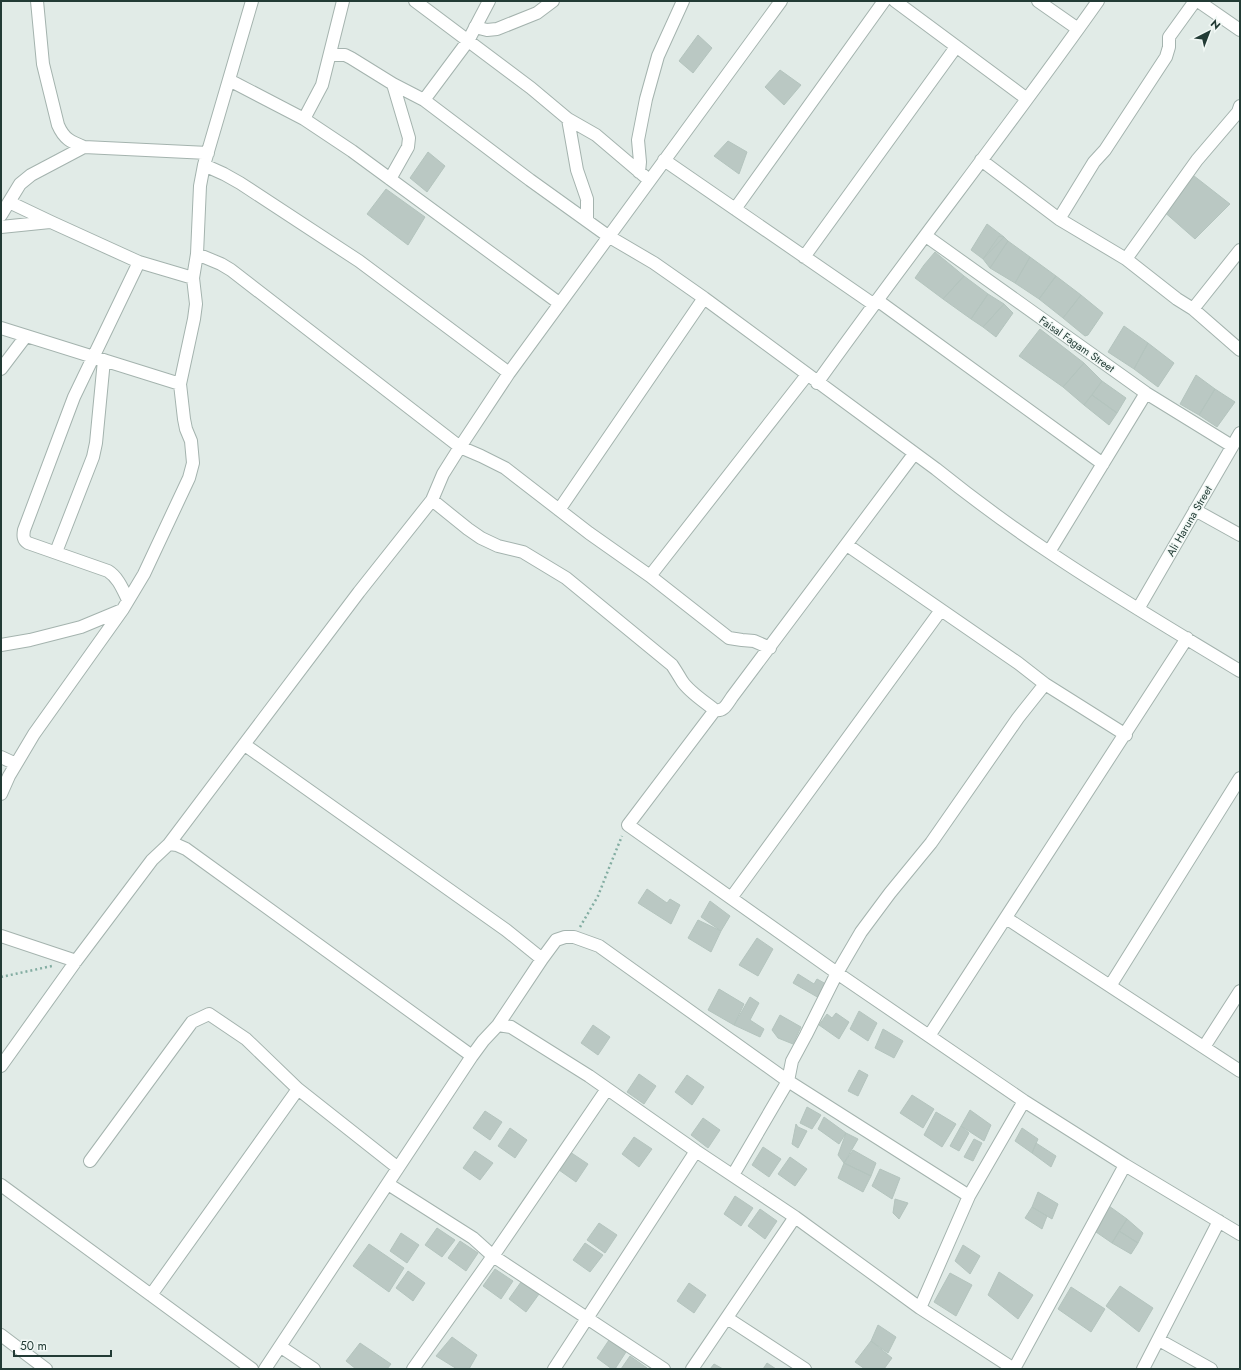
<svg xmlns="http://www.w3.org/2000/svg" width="1241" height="1370" font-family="Jost,sans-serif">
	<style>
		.building { fill: #bac8c3; stroke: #b4c4be }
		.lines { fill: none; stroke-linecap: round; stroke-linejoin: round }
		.street-casing { stroke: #a4b3ae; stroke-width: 14 }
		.path { stroke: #83ada2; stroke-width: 2.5; stroke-dasharray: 2 3; stroke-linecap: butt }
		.street { stroke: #fff; stroke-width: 12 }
		.labels { text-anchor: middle; stroke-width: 3; stroke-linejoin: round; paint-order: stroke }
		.street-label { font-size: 11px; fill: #223b35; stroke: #f1f8f5 }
	</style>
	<rect width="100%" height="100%" fill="#e1ebe7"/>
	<path class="building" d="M698,35l14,13 -19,25 -14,-12z
		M780,70l21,15 -17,20 -19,-18z
		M728,141l19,11 -8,22 -25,-18z
		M428,152l17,14 -18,26 -17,-14z
		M1189,172l41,32 -35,35 -33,-29z
		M386,189l39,28 -17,28 -41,-31z
		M987,224l17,13 -21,22 -12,-9z
		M999,236l5,1 4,4 -18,27 -7,-9z
		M1008,241l22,16 -15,26 -25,-15z
		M935,252l29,24 -21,23 -28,-21 9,-13z
		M1030,257l26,19 -17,23 -24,-16z
		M964,276l24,18 -17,25 -28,-20z
		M1056,276l25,19 -18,23 -24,-19z
		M988,294l16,10 -21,23 -12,-8z
		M1081,295l22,18 -15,22 -3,1 -22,-18z
		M1004,304l9,9 -17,24 -13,-10z
		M1124,326l24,17 -14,26 -26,-17z
		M1040,329l44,34 -21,24 -44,-31z
		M1148,343l26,20 -16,24 -24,-18z
		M1084,363l18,18 -18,24 -21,-18z
		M1196,375l19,14 -16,26 -19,-11z
		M1102,381l24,17 -9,15 -25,-18z
		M1215,389l20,13 -18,25 -18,-12z
		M1092,395l25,18 -8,12 -25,-20z
		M647,889l20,14 3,-4 10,6 -9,19 -33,-21z
		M710,901l20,15 -9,15 -20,-14z
		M698,920l23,11 -10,21 -23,-14z
		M757,938l16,11 -15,27 -19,-11z
		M798,974l16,10 3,-5 9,5 -7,14 -26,-15z
		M719,989l25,15 -10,21 -26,-15z
		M750,997l9,6 -9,17 14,9 -4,8 -26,-12z
		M859,1011l18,12 -9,18 -18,-12z
		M836,1013l13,9 -10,17 -20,-14 8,-11 5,4z
		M780,1015l21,12 -8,17 -15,-6 -6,-8z
		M593,1025l17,12 -12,18 -17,-12z
		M883,1029l20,12 -9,17 -19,-10z
		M859,1070l9,5 -10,21 -10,-5z
		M639,1074l17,12 -12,18 -17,-12z
		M687,1075l17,12 -12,18 -17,-13z
		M912,1095l22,14 -11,19 -23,-15z
		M807,1107l14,8 -9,14 -12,-6z
		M970,1110l21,15 -7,16 -23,-15z
		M485,1111l17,11 -12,18 -17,-12z
		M936,1112l20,12 -14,23 -18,-12z
		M824,1117l22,16 -7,11 -21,-15z
		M703,1118l17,12 -12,18 -17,-13z
		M796,1124l2,3 9,4 -9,17 -6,-4z
		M961,1126l8,7 -10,18 -9,-5z
		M510,1128l17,12 -12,18 -17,-12z
		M1022,1128l16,11 -6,14 -17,-12z
		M846,1133l12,6 -14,24 -6,-8z
		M634,1137l18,12 -13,18 -17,-13z
		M974,1139l8,4 -9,18 -9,-4z
		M1036,1143l20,13 -5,11 -19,-14z
		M763,1147l18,12 -12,18 -17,-12z
		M853,1150l23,13 -5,13 -27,-13z
		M475,1151l18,12 -13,17 -17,-12z
		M570,1152l18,12 -12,18 -17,-12z
		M790,1157l17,12 -12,17 -17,-12z
		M844,1163l27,13 -8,16 -25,-14z
		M880,1169l20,9 -8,21 -20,-13z
		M1038,1192l20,12 -6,15 -20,-12z
		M735,1196l18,12 -12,18 -17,-12z
		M895,1199l13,4 -9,16 -6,-6z
		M1109,1206l18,13 -15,24 -16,-11z
		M1032,1207l15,9 -5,13 -17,-11z
		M760,1209l17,12 -12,18 -17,-13z
		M1127,1219l16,14 -5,10 -19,-12z
		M599,1223l18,12 -12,18 -18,-13z
		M437,1228l18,12 -13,17 -17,-12z
		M1119,1231l19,12 -7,11 -19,-11z
		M401,1233l18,12 -12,18 -17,-12z
		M460,1241l18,12 -12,18 -18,-13z
		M585,1243l18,12 -13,17 -17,-12z
		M369,1244l35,24 -15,24 -36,-26z
		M963,1245l17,11 -10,18 -15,-13z
		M495,1269l18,12 -12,18 -18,-13z
		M408,1271l17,12 -12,18 -17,-13z
		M999,1272l34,23 -15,24 -30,-24z
		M950,1273l22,12 -16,31 -22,-14z
		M521,1282l18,12 -13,18 -17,-13z
		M689,1283l17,12 -12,18 -17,-12z
		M1120,1286l33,22 -14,24 -33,-26z
		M1071,1287l34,22 -14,23 -33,-23z
		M878,1325l18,12 -8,16 -17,-12z
		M452,1337l25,18 -8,14h-12l-21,-13z
		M609,1340l17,12 -11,17h-3l-15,-11z
		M871,1341l21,17 -8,11h-19l-10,-7z
		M360,1343l31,21 -4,5h-31l-10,-8z
		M630,1356l17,12v1h-26z
		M767,1363l9,6h-13z
		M714,1364l9,5h-13z"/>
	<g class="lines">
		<defs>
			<path id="street" d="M37,1l6,63 15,61c6,14 13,17 26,22l124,6
				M415,1l116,87 37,31 28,16 53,45
				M895,1l132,98
				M1038,1l40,28
				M1198,1l42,29
				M475,27l12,3 10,-1 40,-16 16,-12
				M330,55h15l6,3 42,26 31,16 106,80 78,56 46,27 50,35 232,171c36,29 74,57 113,83 62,42 127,80 191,119
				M229,80l75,39 48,32 207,152
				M424,100l44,-59 21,-40
				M304,119l18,-34 21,-84
				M568,119l9,51 10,29v21
				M664,160l209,144
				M981,160l78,59 67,40 51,40 16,10 47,41
				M204,165l20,9 16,9 119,78 150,112
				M639,172l1,-10 -2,-22 8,-41 12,-43 25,-55
				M390,179l18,-32 1,-9 -16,-54
				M9,202l42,20 88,40 54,16
				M735,209l149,-208
				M1,215l19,-31 11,-9 53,-28
				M1059,219l35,-57 11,-12 61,-93 3,-10v-10l26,-36
				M1,227l49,-5
				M926,236l220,157 86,53
				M197,254l24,10 10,6 229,177 21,9 24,12 84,65 61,43 79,62 13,2 12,1 16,7
				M804,257l152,-210
				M1126,259l71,-99 41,-48 2,-6
				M877,300l226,164
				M1193,309l47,-59
				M1,328l179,56
				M1,369l25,-33
				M817,383c92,-129 190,-253 281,-382
				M432,500l36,29 13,9 17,8 25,6 43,26 106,87c4,6 7,11 10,16 7,11 23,21 33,29 9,2 12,-6 17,-13l182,-243
				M559,510l145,-212
				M1195,510l45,25
				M56,552l37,-95 3,-14 8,-83
				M1049,552l97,-159
				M650,576l157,-201
				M128,600c-5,-10 -10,-23 -20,-29l-80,-28c-5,-3 -5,-7 -4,-13l50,-133 65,-135
				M1138,609l102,-176
				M1,645l29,-5 51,-13 41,-17
				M1045,684l81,51
				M715,710l-87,115 209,148 187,128 101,64 115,69
				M245,745l261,185 36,29
				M1,757l15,7
				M1,794l8,-18 25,-42 89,-125 21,-35 45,-96 4,-15 -2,-22 -5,-12 -2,-10 -4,-35 14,-65 2,-15 -3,-26 4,-24 3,-68 4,-21 48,-164
				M169,844l190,-252 73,-92 11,-26 17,-27 49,-74 272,-372
				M731,898l210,-288
				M1006,918l234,153
				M1,936l75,25
				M1110,986l130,-208
				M498,1025l13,2 78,49 107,75 99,66 125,91 94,61
				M929,1036l258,-398
				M1204,1047l36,-56
				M1,1066l75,-105 76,-101 17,-16 8,1 9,4 286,207
				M607,1089l-114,167 171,113
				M90,1161l102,-139 17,-8 37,25 52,50
				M733,1175l55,-94 4,-20 14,-26 31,-62 24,-41 29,-39 41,-50 87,-125 27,-34 -27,-21 -171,-118
				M388,1184l85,54 20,18 -80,113
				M1,1185l251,184
				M151,1295l147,-206 100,79
				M920,1308l49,-112 55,-95
				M727,1318l78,51
				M1,1335l45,34
				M1159,1340l52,29
				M281,1347l33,22
				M265,1369l207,-313 11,-15 15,-16 44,-66 14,-19 9,-3h9l25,9 189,135 181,115
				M554,1369l142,-218
				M692,1369l103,-152
				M1014,1369l111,-204
				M1143,1369l76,-148"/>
		</defs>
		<use href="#street" class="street-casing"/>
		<path class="path" d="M580,927l18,-31 13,-33 11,-27
			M1,977l51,-11"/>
		<use href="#street" class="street"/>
	</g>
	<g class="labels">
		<g class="street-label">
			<text transform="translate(1077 344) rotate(35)" y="4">Faisal Fagam Street</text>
			<text transform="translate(1189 521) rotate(-60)" y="4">Ali Haruna Street</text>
		</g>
	</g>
	<rect width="1241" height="1370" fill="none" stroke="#223b35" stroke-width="4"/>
	<g transform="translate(1209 32) rotate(42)" stroke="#f1f8f5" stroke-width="3" paint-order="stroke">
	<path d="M0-3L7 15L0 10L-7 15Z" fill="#223b35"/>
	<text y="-6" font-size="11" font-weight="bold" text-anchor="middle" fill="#223b35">N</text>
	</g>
	<path d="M14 1350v6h97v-6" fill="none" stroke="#223b35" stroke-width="2"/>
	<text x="20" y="1350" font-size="12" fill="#223b35" stroke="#f1f8f5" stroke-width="3" paint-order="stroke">50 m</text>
</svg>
